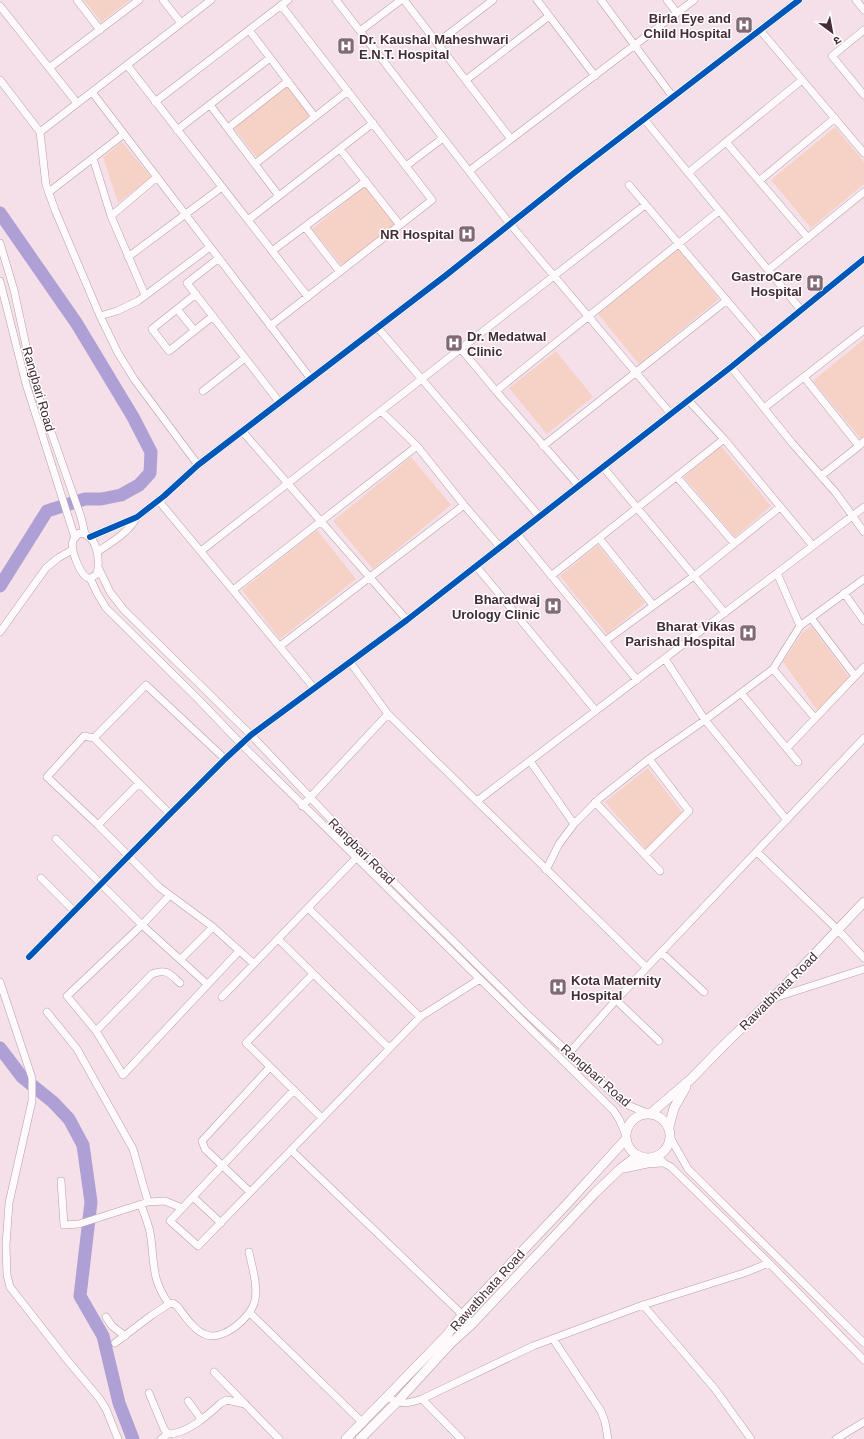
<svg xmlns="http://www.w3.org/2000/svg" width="864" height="1439" font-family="Helvetica,'Noto Sans Devanagari',sans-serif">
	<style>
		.green { fill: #f6d1c5 }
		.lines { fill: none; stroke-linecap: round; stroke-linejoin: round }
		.river { stroke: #aea0d5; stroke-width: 13 }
		.minor-casing { stroke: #b3a0a8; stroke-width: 8 }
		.major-casing { stroke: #b3a0a8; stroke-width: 10 }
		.minor { stroke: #fefafc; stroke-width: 7 }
		.major { stroke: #fefafc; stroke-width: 9 }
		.cycleway-casing { stroke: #fff; stroke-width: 8 }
		.cycleway { stroke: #0057b8; stroke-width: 6 }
		.labels { text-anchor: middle; stroke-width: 3; stroke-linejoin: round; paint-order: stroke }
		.poi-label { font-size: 13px; font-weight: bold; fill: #442b36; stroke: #fff; text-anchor: end }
		.street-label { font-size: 13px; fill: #442b36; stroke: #fff }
	</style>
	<rect width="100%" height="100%" fill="#f5e0e9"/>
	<path class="green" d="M84,0h46l-29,22z
		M288,86l23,30 -54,42 -23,-30z
		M835,127l29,35v22l-53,44 -40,-48z
		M122,142l29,35 -33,26 -15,-46z
		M365,186l31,38 -53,43 -31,-38z
		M678,249l41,50 -80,65 -41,-50z
		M864,339v97l-3,3 -48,-58z
		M556,351l37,46 -46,37 -38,-46z
		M721,446l50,60 -36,31 -51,-60z
		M411,457l40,48 -78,64 -40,-48z
		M317,530l39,49 -76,60 -38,-49z
		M598,545l47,58 -38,31 -47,-58z
		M811,626l38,51 -31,34 -35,-49 19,-29z
		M648,768l34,44 -36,37 -41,-47z"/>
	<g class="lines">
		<path class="river" d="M0,213l77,111 56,93 18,35 -1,21 -11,12 -18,10 -20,4h-16l-38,12 -47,75
			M0,1048l22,29 31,25 16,17 14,26 8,57 -11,94 23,40 16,67 14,36"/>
		<defs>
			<path id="minor" d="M77,0l23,30
				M163,0l18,23
				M336,0l174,224 161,190
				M404,0l107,139
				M537,0l58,76
				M601,0l72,97
				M667,0l10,13
				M856,0l8,10
				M0,6l77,97
				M249,30l66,87
				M760,30l104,123
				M864,30l-32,26 32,39
				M360,31l41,-31
				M437,43l56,-43
				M127,65l181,232
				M49,68l90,-68
				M0,80l40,52 6,53 9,25 45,106 18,37 16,26 64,86
				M466,80l83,-64
				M92,92l219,287
				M155,102l133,-102
				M210,105l69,91
				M644,119l157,191
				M228,128l60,-47
				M177,130l93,-72
				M40,132l171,-132
				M726,142l82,96
				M340,149l60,76
				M93,158l18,58 34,79
				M255,164l93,-73
				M406,166l37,-28
				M469,171l225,-171
				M688,173l114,-93
				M759,181l76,-63
				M629,185l133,157
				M49,192l75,-58
				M111,216l46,-39
				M248,220l125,-97
				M305,227l35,45
				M0,243l14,47 20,93 47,134 4,17
				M272,251l94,-70
				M128,257l94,-70
				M219,258l-32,25 93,120
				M768,270l96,-78
				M0,281l26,103 49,154
				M196,294l-44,35 17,22 44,-35
				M177,309l17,21
				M100,316l17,-5 21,-10 72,-54
				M270,326l162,-126 -151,-195
				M378,328l161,188
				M461,349l35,42 83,95
				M731,367l61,76 44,50 28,39
				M804,377l55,69 5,-5
				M203,391l42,-33
				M496,391l223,-180
				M688,400l36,39 89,107
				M764,408l100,-78
				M381,411l36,35 47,59 36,42
				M242,431l165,189
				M543,446l184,-146
				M603,467l122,146
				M821,476l38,-30
				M677,477l57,66
				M158,500l156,188
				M79,533c19,1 21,27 18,41 -3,2 -6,5 -9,4 -8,-3 -18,-29 -15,-37 1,-3 4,-5 6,-8z
				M517,534l120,146
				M90,537l47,-20 27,-21 34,-31 247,-189 129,-103 225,-173
				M599,538l54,67
				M201,551l444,-346
				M97,552c15,-10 31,-19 40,-35
				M476,566l120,145
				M98,567l12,25 14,18 127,125 93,98 184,182 95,88 24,10
				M777,573l23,53
				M551,576l173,-137
				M90,578l7,15 9,15 93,92 42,44 372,366 6,9 7,16
				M233,590l184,-144
				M844,593l20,28
				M811,618l44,58
				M0,632l46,-64 12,-10 14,-8
				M605,641l89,-65 86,-69
				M280,646l184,-141
				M665,659l40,61 82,100
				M350,662l38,52 258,253
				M773,669l42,49
				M741,693l57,69
				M94,738l52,-53 79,74
				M787,748l77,-81
				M530,761l44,63
				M477,801l387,-294
				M595,802l65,69
				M302,806l86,-92
				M170,814l-76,-76 -10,-2 -37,41 51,48 61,62 54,40 41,37
				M98,825l41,-42
				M56,839l86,86 65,59
				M757,852l81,78 26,28
				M645,855l44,-44 -40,-52
				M546,870l13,-26 15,-20 26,-26 49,-39 56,-39 68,-51 27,-43 64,-47
				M41,878l33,33
				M169,896l-27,29 -75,71 29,35 27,44 116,-124
				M308,908l112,109
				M278,939l111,109
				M661,952l43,40
				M29,957l141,-143 55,-55 26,-24 156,-115 324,-253 133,-108
				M181,959l32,-32
				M313,974l-67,69 76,75
				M0,982l32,96v23l-23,102 -3,42 1,30 3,12 58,74 31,37 7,11 12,30
				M222,997l134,-139
				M774,998l90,-29
				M616,1000l43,41
				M47,1012l30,37 56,100 15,53
				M96,1031l56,-57c14,-6 18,0 28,9
				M569,1053l47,-53 248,-262
				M294,1090l-124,131 28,25 222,-229 60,-38
				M671,1139l17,30 176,174
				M291,1150l181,174
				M646,1159l16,3 9,5 98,96 95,97
				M61,1181l3,44 15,-1 69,-22 17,-1 17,7
				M250,1192l-45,-43 -3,-8 68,-74
				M193,1197l28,26
				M141,1205c3,8 7,18 9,27 5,29 0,46 19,72
				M643,1305l72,84 36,50
				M250,1313l113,110
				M106,1317l6,9 13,10
				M553,1339l48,72 4,11 3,17
				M115,1343l37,-28 17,-11 4,-1 4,3c8,10 16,23 27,28 18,9 48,-17 51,-34 3,-15 -3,-33 -6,-48
				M214,1372l65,67
				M149,1393l15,36 4,5c19,0 40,-19 53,-31l6,-3 18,4
				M387,1397c15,8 20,7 35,2l111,-53 110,-41 101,-32 25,-10
				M422,1399l39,40
				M188,1401l13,18
				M161,1439l7,-5
				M836,1439l28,-17"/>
			<path id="major" d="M626 1136a22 22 0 1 1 44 0a22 22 0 1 1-44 0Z
				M650,1114l41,-35 35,-36 46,-44 92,-97
				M669,1127l5,-19 12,-21
				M624,1168l23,-5 15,-1
				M346,1439l100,-103 16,-21 104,-110 60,-66
				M360,1439l37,-37 54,-59 21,-19 123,-131 25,-24 17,-13"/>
		</defs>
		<use href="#minor" class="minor-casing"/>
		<use href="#major" class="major-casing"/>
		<use href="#minor" class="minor"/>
		<use href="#major" class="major"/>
		<defs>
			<path id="cycleway" d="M90,537l47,-20 27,-21 34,-31 247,-189 129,-103 225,-173
				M29,957l141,-143 55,-55 26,-24 156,-115 324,-253 133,-108"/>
		</defs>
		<use href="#cycleway" class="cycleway-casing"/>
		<use href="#cycleway" class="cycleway"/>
	</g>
	<defs>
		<symbol id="hospital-square" viewBox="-11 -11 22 22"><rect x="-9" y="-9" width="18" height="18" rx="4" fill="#826a75" stroke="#fff"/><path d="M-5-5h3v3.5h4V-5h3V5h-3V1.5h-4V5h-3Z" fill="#fff"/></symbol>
	</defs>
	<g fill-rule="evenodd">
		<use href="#hospital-square" x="734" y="15" width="20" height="20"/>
		<use href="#hospital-square" x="336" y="36" width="20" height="20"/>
		<use href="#hospital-square" x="457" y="224" width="20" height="20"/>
		<use href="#hospital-square" x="805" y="273" width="20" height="20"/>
		<use href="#hospital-square" x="444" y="333" width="20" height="20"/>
		<use href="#hospital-square" x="543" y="596" width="20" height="20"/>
		<use href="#hospital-square" x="738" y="623" width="20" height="20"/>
		<use href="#hospital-square" x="548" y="977" width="20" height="20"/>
	</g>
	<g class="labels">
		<g class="poi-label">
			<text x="731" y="23">Birla Eye and<tspan x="731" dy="15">Child Hospital</tspan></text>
			<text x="359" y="44" text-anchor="start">Dr. Kaushal Maheshwari<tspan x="359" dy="15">E.N.T. Hospital</tspan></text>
			<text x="454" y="239">NR Hospital</text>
			<text x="802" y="281">GastroCare<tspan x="802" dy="15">Hospital</tspan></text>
			<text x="467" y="341" text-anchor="start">Dr. Medatwal<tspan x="467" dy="15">Clinic</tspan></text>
			<text x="540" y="604">Bharadwaj<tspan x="540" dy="15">Urology Clinic</tspan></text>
			<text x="735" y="631">Bharat Vikas<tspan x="735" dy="15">Parishad Hospital</tspan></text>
			<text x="571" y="985" text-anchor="start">Kota Maternity<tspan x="571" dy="15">Hospital</tspan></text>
		</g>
		<g class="street-label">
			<text transform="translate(39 389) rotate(74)" y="5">Rangbari Road</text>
			<text transform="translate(362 851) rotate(45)" y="5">Rangbari Road</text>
			<text transform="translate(778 991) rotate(-45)" y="5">Rawatbhata Road</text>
			<text transform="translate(596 1075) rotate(41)" y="5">Rangbari Road</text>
			<text transform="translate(487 1290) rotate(-48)" y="5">Rawatbhata Road</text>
		</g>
	</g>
	<g transform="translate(832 32) rotate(148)" stroke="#ffffff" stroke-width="3" paint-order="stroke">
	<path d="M0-3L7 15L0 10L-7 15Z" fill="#442b36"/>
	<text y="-6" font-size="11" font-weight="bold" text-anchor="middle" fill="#442b36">उ</text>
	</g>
</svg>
